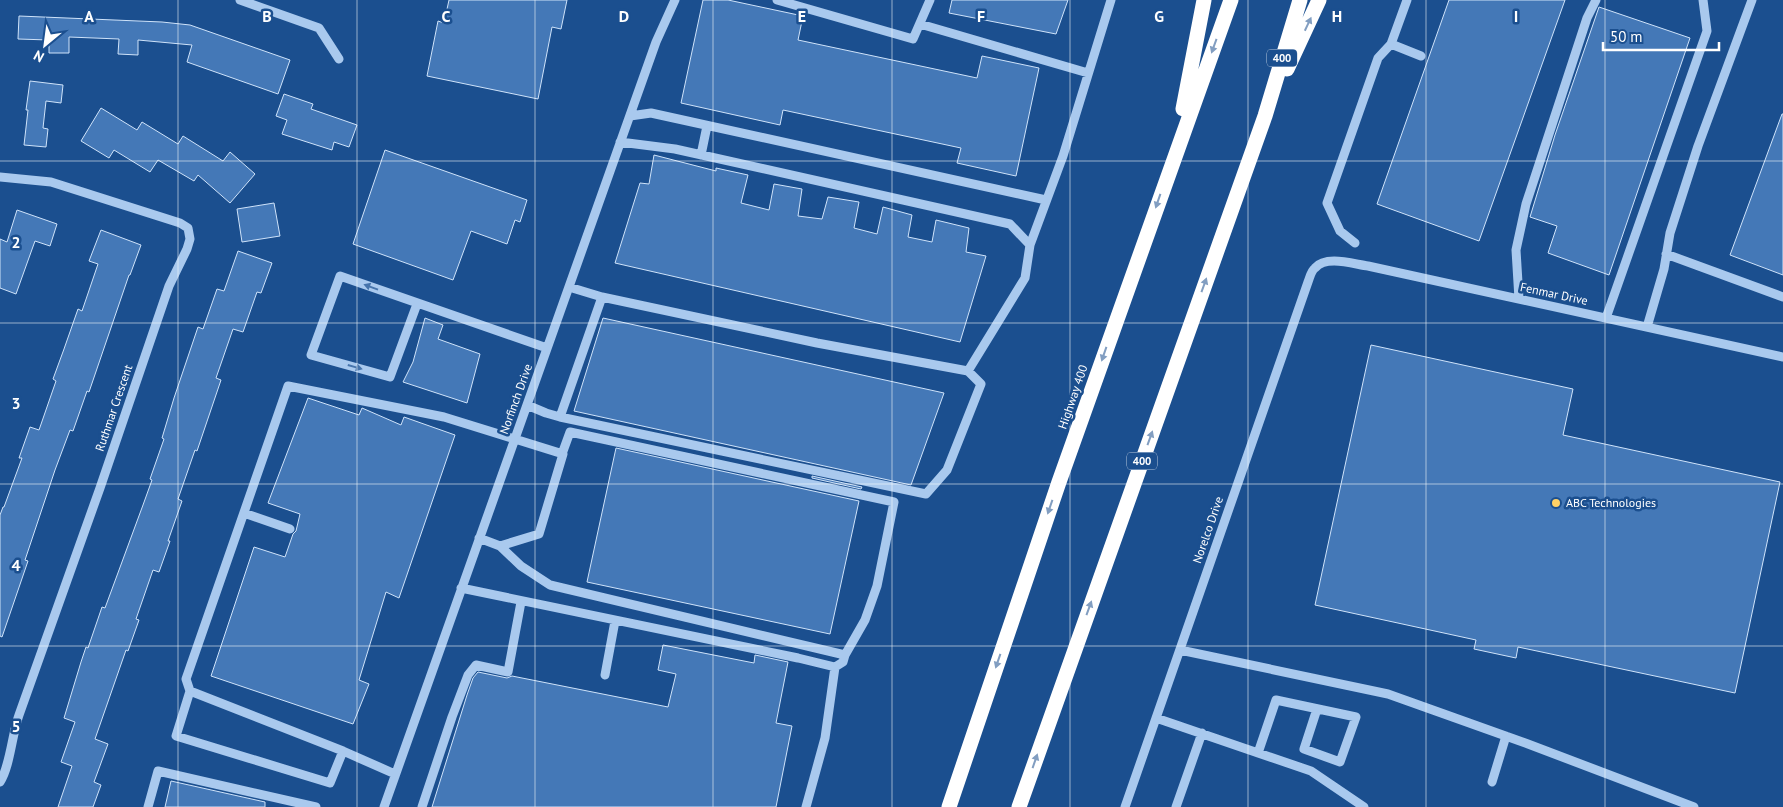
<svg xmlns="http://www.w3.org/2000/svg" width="1783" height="807" font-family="'PT Sans',sans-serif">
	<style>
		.building { fill: #4478b7; stroke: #cfe3fa }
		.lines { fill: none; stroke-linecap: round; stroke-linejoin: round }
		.minor { stroke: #a9c9ee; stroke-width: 9 }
		.highway { stroke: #fff; stroke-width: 15 }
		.oneway { fill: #829ec1 }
		.oneway2 { fill: #4674ac }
		.grid { fill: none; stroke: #fff; stroke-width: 1; stroke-opacity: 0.55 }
		.poi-dot { fill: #ffd166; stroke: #1b4f8f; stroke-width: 2 }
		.labels { text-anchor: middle; stroke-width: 5; stroke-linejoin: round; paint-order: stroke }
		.shield { fill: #1b4f8f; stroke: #bbcadd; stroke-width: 1 }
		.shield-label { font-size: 11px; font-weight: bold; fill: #fff }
		.street-label { font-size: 12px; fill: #fff; stroke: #1b4f8f }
		.poi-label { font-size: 12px; fill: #fff; stroke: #1b4f8f; text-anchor: start }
		.grid-label { font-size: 16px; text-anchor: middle; font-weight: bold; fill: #fff; stroke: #1b4f8f; stroke-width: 5; stroke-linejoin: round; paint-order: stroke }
	</style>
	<rect width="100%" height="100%" fill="#1b4f8f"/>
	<path class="building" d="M449,0h118l-6,29 -9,-2 -14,72 -111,-23 11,-55 6,2z
		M703,0h25l75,16 -5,24 179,38 5,-22 57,12 -23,108 -59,-13 4,-15 -178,-38 -3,15 -99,-22z
		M952,0h116l-12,34 -107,-21z
		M1449,0h116l-86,241 -102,-37z
		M1599,7l91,31 -81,237 -61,-22 9,-27 -27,-9 25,-82z
		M19,16l143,6 28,3 100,35 -12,34 -91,-32 5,-17 -54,-5v15l-20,-1 1,-15 -50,-2v16h-20v-13l-31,-1z
		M30,81l33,4 -2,18 -15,-2 -3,27 5,1 -2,18 -22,-2 4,-35h-2z
		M284,94l29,10 -2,5 46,16 -8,22 -15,-5 -2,8 -50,-16 5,-14 -11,-4z
		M101,108l36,22 5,-8 36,22 5,-8 40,25 7,-9 25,22 -25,29 -32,-28 -4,6 -36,-21 -8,12 -36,-22 -5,8 -28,-17z
		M1782,114h1v161l-53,-20z
		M385,150l142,50 -7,22 -5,-2 -8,24 -36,-13 -18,49 -100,-36z
		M654,155l62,16v-3l32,7 -7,28 28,7 5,-26 28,5 -4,27 24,3 6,-22 31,5 -5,26 23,6 6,-27 29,8 -4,22 24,5 4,-22 33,8 -3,24 20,4 -26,86 -345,-79 25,-80 9,1z
		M274,203l6,33 -38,6 -5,-33z
		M17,210l40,14 -7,22 -15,-5 -19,53 -16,-6v-49l7,3z
		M101,230l40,15 -11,30h-1l-40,117 -2,-1 -14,40 -3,-1 -15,40 -30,90 3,1 -26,76 -2,-1v-121l3,-8h1l18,-49h-3l11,-31 9,3 17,-49 -3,-2 11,-30 14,-40 4,2 16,-47 -9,-3z
		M238,251l34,12 -11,30 -4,-1 -14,40 -10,-3 -17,49 5,2 -24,71 -2,-1 -17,49 4,2 -14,40h2l-11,31 -6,-2 -17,49 3,1 -11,31 -2,-1 -31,89 13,5 -14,38 7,3 -8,22h-35l14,-41 -11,-4 14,-40 -11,-4 17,-56 5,-15 2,1 14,-41 3,1 38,-103 9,-25 -2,-1 14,-40 -2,-1 12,-40 24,-71 5,2 14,-40 7,2z
		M425,318l18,7 -5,14 42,15 -13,49 -64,-21 10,-20z
		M603,318l341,75 -33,92 -337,-74z
		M1371,345l202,44 -10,46 217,47 -45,211 -217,-46 -2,11 -42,-9 2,-9 -161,-35z
		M308,398l51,17 3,-7 39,17 3,-8 51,18 -56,163 -13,-6 -27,88 10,4 -16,40 -142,-48 43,-129 31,10 8,-23 3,-3 4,-17 -32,-11z
		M616,448l243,53 -29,133 -243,-52z
		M812,476l50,11 -1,2 -49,-11z
		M663,645l91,18 1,-8 33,7 -12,61 16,3 -16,81h-344l35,-112 6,-17 5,-6 29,6 5,-2 156,31 8,-33 -18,-4z
		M171,781l94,21v5h-100z"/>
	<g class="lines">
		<path class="minor" d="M240,0l79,28 20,31
			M777,0l136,39 17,-39
			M1407,0l-16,44 30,12
			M920,24l168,49
			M630,116l21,-3 395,87
			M620,142l55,7 335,75 20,21 -5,33 -57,93
			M701,155l6,-29
			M0,177l51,5 129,41 8,5 2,11 -3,10 -18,37 -69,202 -81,227c-7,19 -9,52 -19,67
			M1355,243l-15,-12 -13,-28 51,-145 13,-14
			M1030,245l33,-89 48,-156
			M1666,254l117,43
			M569,287l33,10
			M1519,299l-3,-49 10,-46 61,-186 9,-18
			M417,304l-27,73 -79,-22 29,-79 207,72
			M1606,318l101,-287 -4,-31
			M1647,327l17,-58 6,-36 28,-87 54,-146
			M527,405l19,8 14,4 42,-120 215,46 151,28 13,13 -34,86 -21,24 -366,-77
			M562,454l8,-22 324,70 -17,84 -12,34 -20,35
			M244,513l46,16
			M479,538l21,8 21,20 29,19 295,70 -2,7 -8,5
			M461,588l337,70 37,9 -10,71 -19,69
			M1180,650l208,44 140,50 166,63
			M605,675l10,-54
			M190,691l153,60
			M1156,718l155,53 53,36
			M1258,753l18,-53 80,17 -16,45 -36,-13 13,-40
			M395,774l-52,-23 -13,32 -154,-47 14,-45 -4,-12 102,-293 156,31 119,37 -24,80 -39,12
			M1492,782l14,-46
			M148,807l10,-36 158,36
			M384,807l272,-765 19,-42
			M422,807l30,-90 16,-42 8,-10 32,7 13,-70
			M1125,807l183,-525c2,-5 3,-11 7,-14 11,-13 38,-4 53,-2l415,91
			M1176,807l26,-74"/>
		<path class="highway" d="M1287,69l32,-69
			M1183,109l21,-109
			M949,807l110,-325 172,-482
			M1019,807l246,-691 35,-116"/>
	</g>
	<defs><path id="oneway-solid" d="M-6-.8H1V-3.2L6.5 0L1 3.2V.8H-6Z" transform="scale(1.25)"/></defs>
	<g class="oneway">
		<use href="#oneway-solid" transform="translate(1308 24) rotate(-65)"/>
		<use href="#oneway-solid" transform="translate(1214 46) rotate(110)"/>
		<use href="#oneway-solid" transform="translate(1158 201) rotate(109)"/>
		<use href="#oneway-solid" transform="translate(1204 285) rotate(-70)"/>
		<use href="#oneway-solid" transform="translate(1104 354) rotate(109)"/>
		<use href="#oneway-solid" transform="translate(1150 438) rotate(-70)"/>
		<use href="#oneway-solid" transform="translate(1050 507) rotate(109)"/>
		<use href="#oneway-solid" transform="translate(1089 608) rotate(-70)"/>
		<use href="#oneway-solid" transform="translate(998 661) rotate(109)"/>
		<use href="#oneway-solid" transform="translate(1035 761) rotate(-71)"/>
	</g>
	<g class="oneway2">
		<use href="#oneway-solid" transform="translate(371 287) rotate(-160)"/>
		<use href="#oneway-solid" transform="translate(355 367) rotate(16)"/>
	</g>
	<path class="grid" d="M178,0v807M357,0v807M535,0v807M713,0v807M892,0v807M1070,0v807M1248,0v807M1426,0v807M1605,0v807M0,161h1783M0,323h1783M0,484h1783M0,646h1783"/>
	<circle class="poi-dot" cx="1556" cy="503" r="5"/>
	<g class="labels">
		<g class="shield">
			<rect x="1267" y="49.5" width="30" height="17" rx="4"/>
			<rect x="1127" y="452.5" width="30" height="17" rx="4"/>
		</g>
		<g class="shield-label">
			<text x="1282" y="62">400</text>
			<text x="1142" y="465">400</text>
		</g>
		<g class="street-label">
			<text transform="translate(1554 294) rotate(12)" y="4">Fenmar Drive</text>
			<text transform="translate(1073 397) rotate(-71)" y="4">Highway 400</text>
			<text transform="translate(516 399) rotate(-70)" y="4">Norfinch Drive</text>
			<text transform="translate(114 408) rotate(-71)" y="4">Ruthmar Crescent</text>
			<text transform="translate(1208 530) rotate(-71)" y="4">Norelco Drive</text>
		</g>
		<g class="poi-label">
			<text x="1566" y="507">ABC Technologies</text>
		</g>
	</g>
	<g class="grid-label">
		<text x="89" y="22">A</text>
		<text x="267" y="22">B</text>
		<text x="446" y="22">C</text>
		<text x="624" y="22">D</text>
		<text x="802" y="22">E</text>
		<text x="981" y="22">F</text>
		<text x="1159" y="22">G</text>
		<text x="1337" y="22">H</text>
		<text x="1516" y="22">I</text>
		<text x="16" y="248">2</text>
		<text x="16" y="409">3</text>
		<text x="16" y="571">4</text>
		<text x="16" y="732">5</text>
	</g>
	<g transform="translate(45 45) rotate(209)" stroke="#1b4f8f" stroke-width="4" paint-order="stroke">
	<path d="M0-4L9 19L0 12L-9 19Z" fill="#ffffff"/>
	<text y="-8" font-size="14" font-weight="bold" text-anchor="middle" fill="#ffffff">N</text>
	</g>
	<path d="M1603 42v8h116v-8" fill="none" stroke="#ffffff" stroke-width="2.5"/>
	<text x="1610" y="42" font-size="15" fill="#ffffff" stroke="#1b4f8f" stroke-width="4" paint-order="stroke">50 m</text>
</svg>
